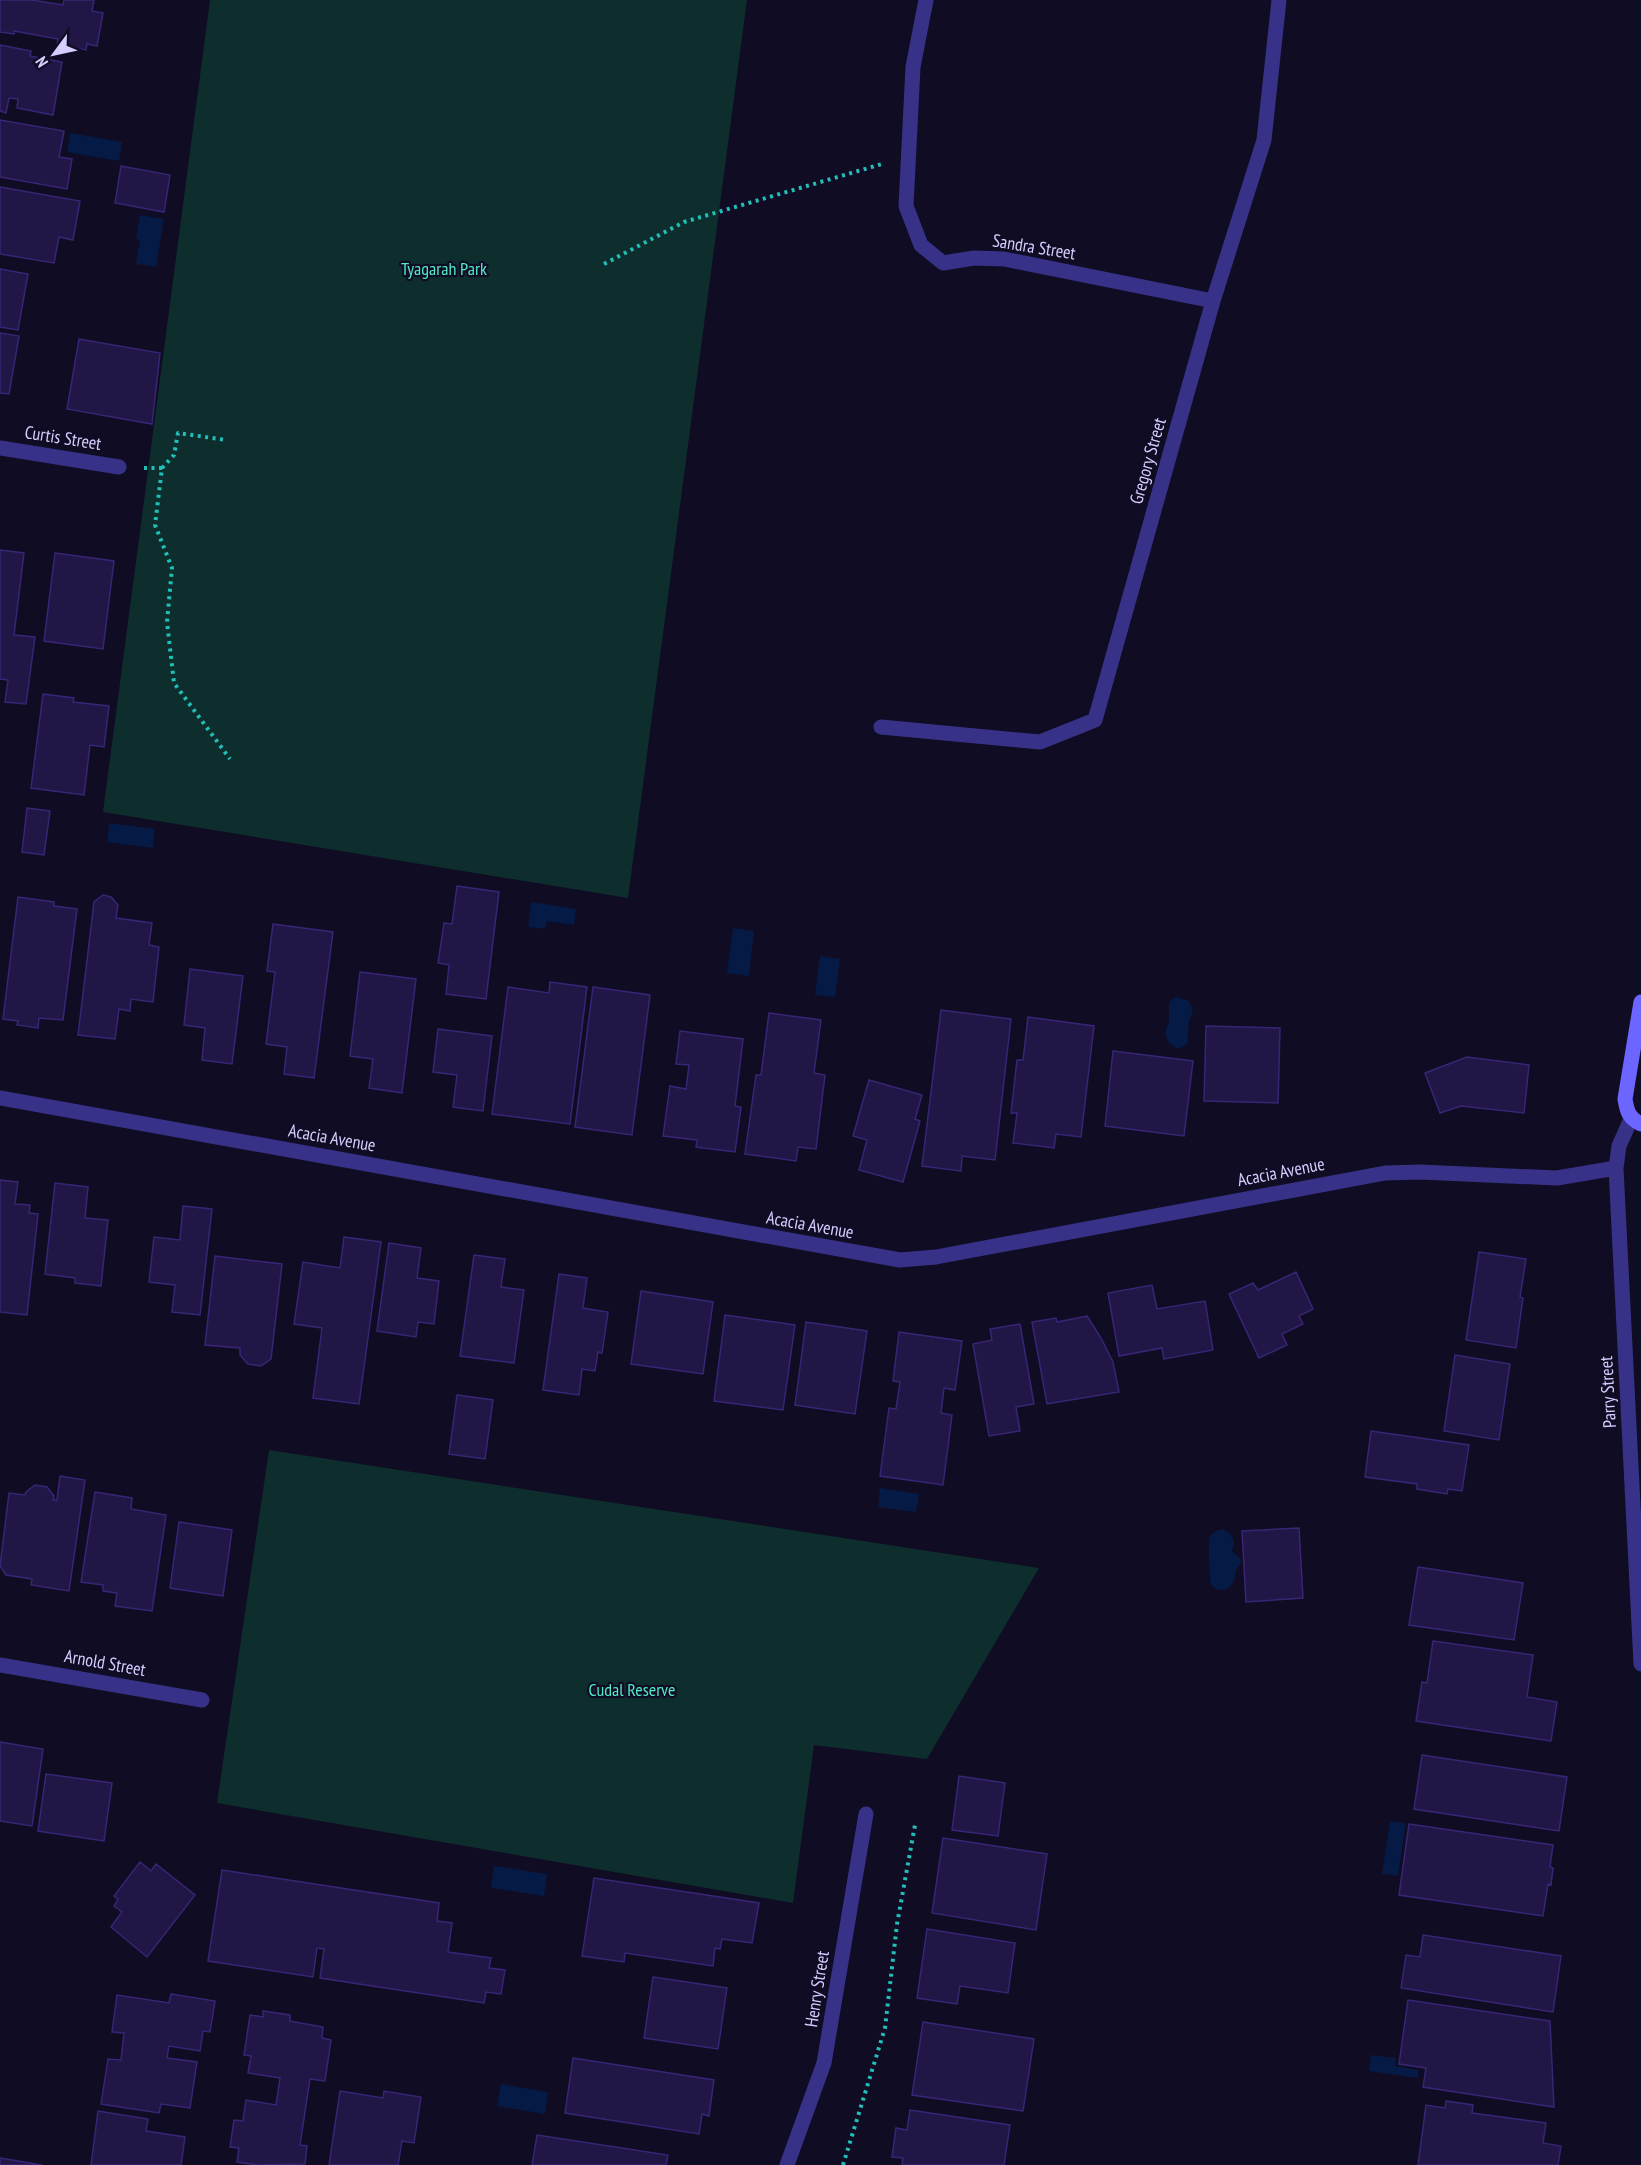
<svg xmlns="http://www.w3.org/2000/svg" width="1641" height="2165" font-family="'PT Sans Narrow',sans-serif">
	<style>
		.green { fill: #0e2e2e }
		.water { fill: #051a44 }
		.building { fill: #211646; stroke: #372675; stroke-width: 1.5 }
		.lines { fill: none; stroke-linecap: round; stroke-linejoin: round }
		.path { stroke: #22bfb9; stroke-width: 4; stroke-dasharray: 3 4.5; stroke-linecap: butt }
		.street { stroke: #373287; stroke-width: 15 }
		.secondary { stroke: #6c65ff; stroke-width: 15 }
		.labels { text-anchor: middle; stroke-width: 4.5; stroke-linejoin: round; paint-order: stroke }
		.street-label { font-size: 18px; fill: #d5ceff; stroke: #100c24 }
		.park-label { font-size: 18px; fill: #4febc7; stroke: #100c24 }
	</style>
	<rect width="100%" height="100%" fill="#100c24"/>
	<path class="green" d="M210,0h537l-119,898 -525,-86z
		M269,1450l770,118 -112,191 -113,-14 -21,158 -576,-100z"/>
	<path class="water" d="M70,133l52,9 -3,19 -52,-9z
		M140,215l24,4 -8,48 -20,-3 4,-24 -4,-1z
		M109,823l46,6 -2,19 -46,-6z
		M531,902l45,7 -2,16 -27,-4 -2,8 -17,-2z
		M733,928l21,3 -5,45 -22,-3z
		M820,956l20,3 -5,38 -20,-2z
		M1176,997l13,4 4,9 -4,12 -2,22 -9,5 -9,-6 -4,-10 4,-12v-19z
		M880,1488l39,6 -3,18 -38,-5z
		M1222,1529c11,4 14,12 10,22l8,7 1,5 -6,9c2,15 -14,25 -24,12 -2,-3 -3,-45 -1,-48 3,-4 8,-6 12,-7z
		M1390,1821l16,2 -8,53 -16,-2z
		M494,1866l53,8 -3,22 -53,-8z
		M1371,2055l25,3 -1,8 24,4 -1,8 -49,-7z
		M501,2084l47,8 -3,22 -48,-8z"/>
	<path class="building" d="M0,0h32l31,5 1,-5h30l-2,11 11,2 -6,33 -10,-2 -1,6 -29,-5 1,-6 -44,-8v3l-14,-2z
		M0,45l31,6 -1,5 32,6 -9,53 -36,-7 1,-9 -9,-1 -3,15 -6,-2z
		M0,120l64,11 -5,26 13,2 -5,30 -67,-12z
		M121,166l49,9 -6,37 -49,-9z
		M0,187l80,14 -7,39 -14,-3 -5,26 -54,-9z
		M0,269l28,5 -10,56 -18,-3z
		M0,333l19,3 -10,58 -9,-1z
		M79,339l81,14 -8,71 -85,-15z
		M0,550l24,3 -10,82 21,2 -9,67 -21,-2 3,-22 -8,-1z
		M55,553l59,8 -11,88 -59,-8z
		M43,694l31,4 -1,4 36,4 -5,41 -14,-2 -6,50 -53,-7z
		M27,808l23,3 -6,44 -22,-3z
		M457,886l42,6 -13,107 -40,-5 3,-29 -11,-2 6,-40 8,1z
		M103,895l8,2 7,8 -2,13 36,5 -3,22 10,2 -6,55 -22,-3 -1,12 -11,-2 -4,30 -37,-4 16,-133z
		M18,897l36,5v4l23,3 -14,111 -24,-2 -1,10 -21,-3 1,-4 -15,-2z
		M273,924l60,8 -19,146 -30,-4 3,-27 -21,-3 9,-72 -8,-1z
		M190,969l53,7 -11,88 -30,-4 3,-32 -21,-3z
		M360,972l56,7 -14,114 -33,-5 4,-29 -23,-3z
		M550,982l37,5 -17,137 -78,-10 16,-127 41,6z
		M593,987l57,8 -18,140 -57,-8z
		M941,1010l70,9 -16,141 -33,-4 -1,15 -39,-5z
		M769,1013l52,7 -7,53 11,2 -9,74 -18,-2 -2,14 -51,-7 11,-79h5z
		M1028,1017l66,9 -13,111 -25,-3 -2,14 -41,-5 4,-30h-6l6,-53h6z
		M1206,1026l74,2 -2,75 -74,-2z
		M438,1029l54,7 -9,75 -30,-4 4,-32 -24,-3z
		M680,1031l63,8 -8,67 6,1 -6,45 -39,-5 1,-7 -34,-4 7,-50 16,3 3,-24 -13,-1z
		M1113,1051l80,10 -9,75 -79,-10z
		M1467,1057l62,8 -5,48 -63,-7 -21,7 -15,-40z
		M869,1080l53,15 -7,24 5,2 -17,61 -44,-12 8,-30 -14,-4z
		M0,1180l18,2 -3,22 15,1 -1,8 9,1 -11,101 -27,-3z
		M55,1183l33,4 -3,31 23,2 -7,66 -26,-3v-5l-30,-4z
		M183,1206l29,3 -12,106 -28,-3 3,-27 -26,-3 5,-45 26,3z
		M344,1237l37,5 -22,162 -46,-6 9,-70 -28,-4 9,-62 37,6z
		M389,1243l32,5 -4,30 22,3 -5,43 -16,-2 -2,15 -39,-6z
		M1479,1252l47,7 -6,38 3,1 -7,50 -50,-8z
		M474,1255l31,4 -4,28 23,3 -10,73 -54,-7z
		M215,1256l67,8 -11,95 -10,7 -13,-2 -8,-9v-7l-35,-3z
		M1296,1272l17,37 -14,7 4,8 -21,10 5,11 -28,13 -30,-64 24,-11 5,7z
		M559,1274l28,4 -4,30 25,4 -6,41 -4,-1 -3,19 -13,-2 -3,26 -36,-5z
		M1152,1285l5,24 48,-8 8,49 -49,9 -2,-11 -43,8 -11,-63z
		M641,1291l72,11 -10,72 -72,-10z
		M725,1315l70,10 -12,85 -69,-9z
		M1087,1316l14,22 12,24 6,30 -72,12 -15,-82 24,-4 1,4z
		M806,1322l61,9 -12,83 -60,-9z
		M1020,1324l14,80 -18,3 4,24 -31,5 -16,-92 19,-4 -2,-11z
		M899,1332l63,9 -7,49 -11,-2 -3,25 11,2 -9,70 -63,-9 9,-68 7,1 4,-27 -7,-1z
		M1455,1355l55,9 -11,76 -55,-9z
		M457,1395l36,5 -8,59 -36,-5z
		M1371,1431l98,14 -7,46 -14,-2 -1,5 -30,-5v-5l-52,-7z
		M60,1476l25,4 -16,111 -38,-6 1,-6 -26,-4 -6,-9 9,-73 16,2 1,-3 9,-7 12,2 7,9 -1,4h4z
		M95,1492l37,6 -1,11 35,6 -14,96 -37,-5 2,-13 -14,-2v-6l-22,-3z
		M179,1522l53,8 -9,66 -53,-8z
		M1299,1528l4,70 -57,4 -4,-71z
		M1418,1567l105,16 -9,57 -105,-15z
		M1433,1641l100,14 -6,42 30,5 -6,39 -135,-20 6,-39 5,1z
		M0,1742l43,7 -11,77 -32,-5z
		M1422,1755l145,22 -8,54 -145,-22z
		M46,1774l66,9 -8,58 -66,-10z
		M959,1776l46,7 -7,53 -46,-6z
		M1409,1824l144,21 -3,22 3,1 -2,17 -3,-1 -5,32 -144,-21z
		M943,1838l104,16 -11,76 -104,-17z
		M140,1862l11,9 5,-7 39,31 -48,62 -36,-30 11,-15 -8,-6 4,-7 -4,-3z
		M222,1870l217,33 -2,18 15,2 -4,29 43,6 -2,10 16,2 -4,24 -15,-2 -2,11 -164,-25 4,-29 -7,-1 -4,29 -105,-16z
		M594,1878l165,25 -7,40 -30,-4 -2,10 -5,-1 -2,18 -88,-13 -1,9 -42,-6z
		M927,1929l88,14 -7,50 -48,-7 -3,18 -40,-6z
		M1423,1935l138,21 -8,56 -152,-24 5,-33 14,2z
		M653,1977l74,11 -9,61 -74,-11z
		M171,1994l44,7 -5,31 -7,-1 -3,20 -31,-5 -2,12 30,4 -7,46 -29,-4 -2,9 -58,-9 7,-45 13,1 3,-27 -12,-1 5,-37 52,8z
		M1408,2000l142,21 4,86 -131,-20 3,-19 -27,-4z
		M263,2011l27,4v6l33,6 -1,11 9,2 -6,41 -15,-2 -10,66 7,1 -2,18 -48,1 -20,-3 2,-14 -9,-1 4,-27 9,1 3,-21 30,5 4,-27 -32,-5 3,-17 -7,-1 6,-40 13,2z
		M923,2022l111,17 -11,72 -111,-16z
		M573,2058l141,22 -5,36 -7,-2 -3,20 -134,-21z
		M340,2091l43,7 1,-7 37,6 -7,46 -12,-2 -4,24h-69z
		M1446,2101l27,4 -1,8 74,10 -3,20 18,3 -3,19h-140l8,-60 19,3z
		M910,2110l100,15 -6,40h-102l1,-7 -11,-1 4,-29 11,2z
		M98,2111l50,8 -2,12 39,6 -4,28h-90z
		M537,2135l131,20 -2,10h-134z
		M0,2158l42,7h-42z"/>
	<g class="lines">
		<path class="path" d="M604,264l80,-42 198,-58
			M144,468h18l-7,57 17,43 -5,54 7,61 56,76
			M162,468l12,-13 4,-22 48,7
			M843,2165l42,-137 12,-104 18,-99"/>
		<path class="street" d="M926,0l-13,67 -7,139 15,39 22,18 31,-5 30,1 209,42
			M0,448l119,19
			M881,727l159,15 55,-22 118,-419 51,-161 15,-140
			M0,1098l900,162 36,-3 449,-84 35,-1 137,6 59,-10
			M1631,1119l-12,27 -3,22 25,496
			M0,1665l202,35
			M787,2165l37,-102 42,-249"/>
		<path class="secondary" d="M1641,1002l-16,97c2,13 4,19 16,25"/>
	</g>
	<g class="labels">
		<g class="street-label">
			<text transform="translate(1034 247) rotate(9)" y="6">Sandra Street</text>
			<text transform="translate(63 438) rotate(9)" y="6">Curtis Street</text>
			<text transform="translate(1148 461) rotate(-74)" y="6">Gregory Street</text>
			<text transform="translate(332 1138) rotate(10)" y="6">Acacia Avenue</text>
			<text transform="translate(1281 1172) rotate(-11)" y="6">Acacia Avenue</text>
			<text transform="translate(810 1225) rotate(10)" y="6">Acacia Avenue</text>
			<text transform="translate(1608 1392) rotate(-93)" y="6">Parry Street</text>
			<text transform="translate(105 1663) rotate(10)" y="6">Arnold Street</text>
			<text transform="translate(817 1989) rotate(-81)" y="6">Henry Street</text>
		</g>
		<g class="park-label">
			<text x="444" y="275">Tyagarah Park</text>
			<text x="632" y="1696">Cudal Reserve</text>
		</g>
	</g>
	<g transform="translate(54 54) rotate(237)" stroke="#100c24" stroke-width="4.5" paint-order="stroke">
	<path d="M0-4.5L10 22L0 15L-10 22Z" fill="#d5ceff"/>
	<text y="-9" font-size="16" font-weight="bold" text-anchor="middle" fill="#d5ceff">N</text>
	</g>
</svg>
